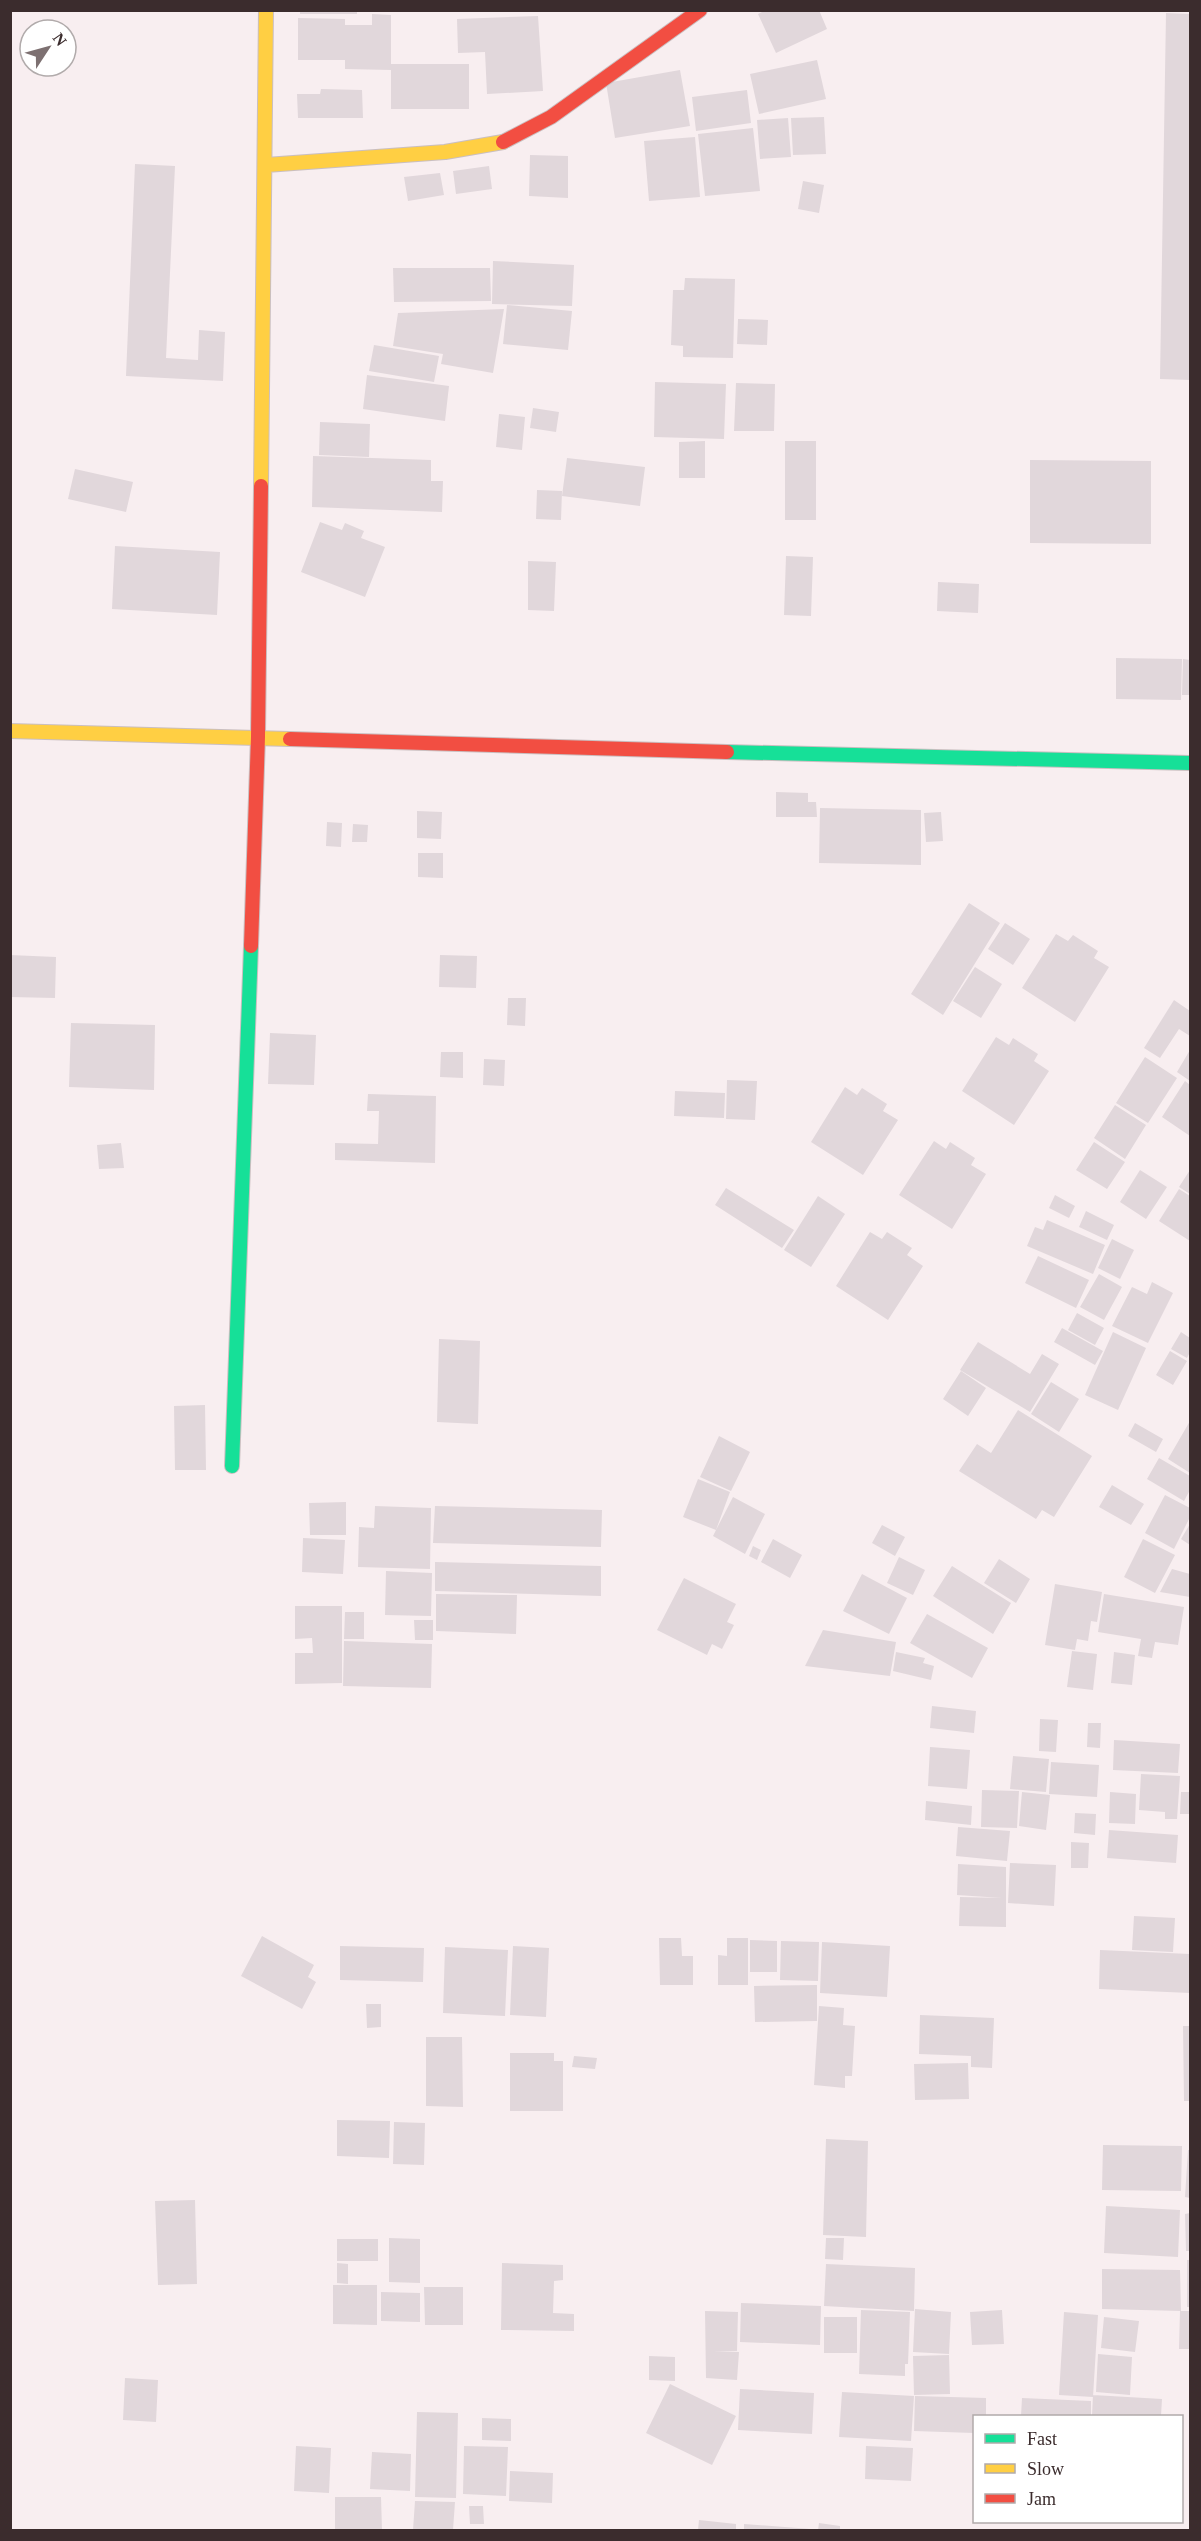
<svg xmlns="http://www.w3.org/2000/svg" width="1201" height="2541" font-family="Georgia,serif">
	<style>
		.building { fill: #e1d7db }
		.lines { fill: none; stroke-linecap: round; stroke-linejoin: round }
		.fast-casing { stroke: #cabfc0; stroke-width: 16 }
		.slow-casing { stroke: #cabfc0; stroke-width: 16 }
		.jam-casing { stroke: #cabfc0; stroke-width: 16 }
		.fast { stroke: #16e098; stroke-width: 14 }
		.slow { stroke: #ffcf43; stroke-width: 14 }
		.jam { stroke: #f24e42; stroke-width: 14 }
	</style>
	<rect width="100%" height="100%" fill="#f8eef0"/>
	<path class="building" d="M300,10h57v4h-57z
		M766,10h53l8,19 -51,24 -18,-39z
		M1166,13l24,1v366l-30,-1z
		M372,14l19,1v49h78v45h-78v-39l-46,-1v-9h-47v-42l47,1v6h27z
		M538,16l5,75 -56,3 -2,-42 -27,1 -1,-34z
		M817,60l9,39 -67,15 -9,-40z
		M680,70l10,56 -75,12 -9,-55z
		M321,89l41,1 1,28h-65l-1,-24h23z
		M747,90l4,33 -55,8 -4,-34z
		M824,117l2,37 -33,1 -2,-37z
		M788,118l3,39 -31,2 -3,-39z
		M753,128l7,63 -55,5 -7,-62z
		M695,137l5,60 -51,4 -5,-60z
		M530,155l38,1v42l-39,-2z
		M135,164l40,2 -9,192 32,2 1,-30 26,2 -2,49 -97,-5z
		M489,166l3,23 -36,5 -3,-23z
		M440,173l4,22 -36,6 -4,-24z
		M803,181l21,4 -5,28 -21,-4z
		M493,261l81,4 -2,41 -80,-2z
		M393,268h97l1,33 -97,1z
		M685,278l50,1 -2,79 -50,-1v-11l-12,-1 2,-55h11z
		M507,305l65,6 -4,39 -65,-6z
		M504,309l-11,64 -52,-9 2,-10 -50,-8 5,-33z
		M738,319l30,1 -1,25 -30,-1z
		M374,345l65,11 -5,26 -65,-11z
		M367,375l82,11 -4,35 -82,-12z
		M655,382l71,2 -2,55 -70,-2z
		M736,383l39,1 -1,47h-40z
		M533,408l26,4 -3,20 -26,-4z
		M499,414l26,3 -3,33 -26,-3z
		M320,422l50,2 -1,33 -50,-2z
		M705,441v37h-26v-36z
		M785,441h31v79h-31z
		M313,456l118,4v21h12l-1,31 -130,-5z
		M567,458l78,9 -5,39 -78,-10z
		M1030,460l121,1v83l-121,-1z
		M75,469l58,13 -7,30 -58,-13z
		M537,490l25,1 -1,29 -25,-1z
		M320,522l22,8 3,-7 19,8 -3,7 24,9 -20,50 -64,-25z
		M115,546l105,6 -3,63 -105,-6z
		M786,556l27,1 -2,59 -27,-1z
		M528,561l28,1 -2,49 -26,-1z
		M938,582l41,2 -1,29 -41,-2z
		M1116,658l66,1 -1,41 -65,-1z
		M1183,659l7,1v35h-8z
		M776,792l32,1v9h8l1,15h-41z
		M820,808l101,2v55l-102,-2z
		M417,811l25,1 -1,27 -24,-1z
		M941,812l2,29 -17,1 -2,-29z
		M327,822l15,1 -1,24 -15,-1z
		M353,824l15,1 -1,17h-15z
		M418,853h25v25l-25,-1z
		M969,903l31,20 -57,92 -32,-21z
		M1005,923l25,16 -17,26 -25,-16z
		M1056,934l12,7 5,-6 25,16 -4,7 15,9 -34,55 -53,-34z
		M10,955l46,2 -1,41 -45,-1z
		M440,955l37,1 -1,32 -37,-1z
		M975,967l27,17 -21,34 -28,-17z
		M508,998h18l-1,28 -18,-1z
		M1174,1000l16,11v25l-11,-7 -19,29 -16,-10z
		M71,1023l84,2 -1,65 -85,-3z
		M270,1033l46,2 -2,50 -46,-1z
		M996,1037l13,8 4,-7 25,16 -4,7 15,10 -35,54 -52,-34z
		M1190,1050v31l-13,-9z
		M441,1052h22v26l-23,-1z
		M1145,1057l32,21 -29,45 -32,-20z
		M484,1059l21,1 -1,26 -21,-1z
		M727,1080l30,1 -2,39 -29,-1z
		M1185,1081l5,4v51l-28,-19z
		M845,1087l12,8 5,-7 25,16 -4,7 15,9 -35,55 -52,-33z
		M675,1091l50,2 -1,25 -50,-2z
		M368,1094l68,2 -1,67 -100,-3v-17l43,1 1,-33h-12z
		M1115,1105l31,20 -21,34 -31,-21z
		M934,1141l12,8 4,-7 25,16 -4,7 15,9 -34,55 -53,-34z
		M1094,1142l31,20 -18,27 -31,-19z
		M121,1143l3,25 -25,1 -2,-24z
		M1140,1170l27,17 -21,32 -26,-17z
		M1190,1170v24l-11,-7z
		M726,1188l68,42 -12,18 -67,-43z
		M1179,1189l11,7v45l-31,-20z
		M1055,1195l20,11 -6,12 -20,-10z
		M818,1196l27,18 -34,53 -27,-17z
		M1086,1211l28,14 -7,15 -28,-13z
		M1047,1220l58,25 -12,29 -66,-28 8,-19 8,3z
		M870,1232l12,7 5,-7 25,16 -5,7 16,11 -35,54 -52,-34z
		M1112,1239l22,11 -14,29 -22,-11z
		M1038,1256l51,24 -13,28 -51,-25z
		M1099,1274l23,13 -18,33 -24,-13z
		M1152,1282l21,11 -25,50 -36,-17 20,-39 15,7z
		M1077,1313l27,15 -9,17 -27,-15z
		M1062,1328l41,23 -8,14 -41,-23z
		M1113,1332l33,16 -28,62 -33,-15z
		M1181,1332l9,6v14l-3,6 -16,-9z
		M439,1339l41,2 -2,83 -41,-2z
		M978,1342l52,32 12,-20 17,10 -29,48 -70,-42z
		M1170,1351l17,10 -14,24 -17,-10z
		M961,1371l25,17 -18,28 -25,-17z
		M1051,1382l28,17 -20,33 -28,-18z
		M205,1405l1,65h-31l-1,-64z
		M1018,1410l74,46 -38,61 -12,-7 -6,9 -77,-48 18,-27 14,9z
		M1190,1421v52l-22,-14z
		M1135,1423l28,16 -7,13 -28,-16z
		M719,1436l31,16 -19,39 -31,-14z
		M1159,1458l31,18v14l-6,11 -37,-22z
		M698,1479l32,13 -14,38 17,-33 32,17 -20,40 -32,-18 3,-6 -33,-13z
		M1112,1485l32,19 -13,21 -32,-18z
		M1165,1495l25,13v9l-16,32 -29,-16z
		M346,1502v33h-36l-1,-32z
		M375,1506l56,2 -1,61 -72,-2 1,-40 15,1z
		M435,1506l167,4 -1,37 -168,-4z
		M1190,1524v21l-9,-6z
		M882,1525l23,12 -10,19 -23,-13z
		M303,1538l42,2 -2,34 -41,-2z
		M773,1539l29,16 -12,23 -29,-16z
		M1143,1539l32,16 -20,38 -31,-16z
		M753,1546l8,4 -4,10 -8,-4z
		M899,1557l26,13 -12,25 -26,-12z
		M999,1559l31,20 -14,24 -32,-20z
		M435,1562l166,4v30l-166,-5z
		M952,1566l59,37 -18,31 -60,-38z
		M1172,1569l18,5v23l-30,-5z
		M386,1571l46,2 -1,43 -46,-1z
		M862,1574l45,24 -18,36 -46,-23z
		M684,1578l52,26 -9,18 7,3 -12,24 -10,-5 -5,11 -50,-25z
		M1055,1584l47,8 -5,30 -6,-1 -3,20 -11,-2 -2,11 -30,-5z
		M436,1594l81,1 -1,39 -80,-3z
		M1104,1594l80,13 -6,38 -23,-3 -3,16 -14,-2 3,-17 -43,-7z
		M295,1606h47v77l-47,1v-31h18l-1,-15 -17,1z
		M345,1612h19v27h-20z
		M927,1614l61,34 -16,30 -62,-35z
		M414,1620h19v20h-18z
		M823,1630l73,12 -6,34 -85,-10z
		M344,1641l88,3 -1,44 -88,-2z
		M1072,1651l25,3 -4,36 -26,-3z
		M896,1652l29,6 -2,5 11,3 -3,14 -38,-9z
		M1114,1652l21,3 -3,30 -21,-2z
		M932,1706l44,5 -2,22 -44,-5z
		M1040,1719l18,1 -2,32 -17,-1z
		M1088,1723h13l-1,25 -13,-1z
		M1114,1740l66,4 -2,29 -65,-3z
		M930,1747l40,3 -3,39 -39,-3z
		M1013,1756l36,3 -3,33 -36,-3z
		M1051,1762l48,3 -2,32 -48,-3z
		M1141,1774l39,2 -3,43h-12v-7l-26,-2z
		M982,1790l37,1 -2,37 -36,-1z
		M1022,1792l28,3 -4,35 -27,-4z
		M1110,1792l26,2 -1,30 -26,-1z
		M1181,1792h9v22h-10z
		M926,1801l46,5 -1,19 -46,-5z
		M1075,1813l21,1 -1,21 -21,-2z
		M958,1827l52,4 -3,30 -51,-5z
		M1109,1830l69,5 -2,28 -69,-5z
		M1071,1842l18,1 -1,25h-17z
		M1010,1863l46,2 -2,41 -46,-3z
		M958,1864l48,3v60l-47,-1 1,-29 42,1 -45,-3z
		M1134,1916l41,2 -2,34 -41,-2z
		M262,1936l52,29 -6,12 8,5 -14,27 -61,-33z
		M659,1938h22l1,18h11v29h-33z
		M727,1938h21v47h-30v-30l9,1z
		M750,1940l27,1v31h-27z
		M781,1941l38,1 -1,39 -38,-1z
		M822,1942l68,4 -3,51 -67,-4z
		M340,1946l84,2 -1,34 -83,-2z
		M513,1946l36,2 -3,69 -36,-2z
		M445,1947l63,3 -3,66 -62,-3z
		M1100,1950l90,4v39l-91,-4z
		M817,1985v36l-62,1 -1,-36z
		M366,2004h15v23l-14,1z
		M819,2006l25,2 -1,17 12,1 -3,50h-7v12l-31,-3z
		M920,2015l74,3 -2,50 -21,-1v-11l-52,-2z
		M1183,2026h7v75h-6z
		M426,2037h36l1,70 -37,-1z
		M510,2053h44v8h9v50h-53z
		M574,2056l23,2 -2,11 -23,-2z
		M968,2063l1,36 -54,1 -1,-36z
		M337,2120l53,1 -1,37 -52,-2z
		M394,2122l31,1 -1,42 -31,-1z
		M826,2139l42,2 -2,96 -43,-2z
		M1103,2145l79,1 -1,45 -79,-1z
		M1188,2150h2v48l-5,-1z
		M195,2200l2,84 -39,1 -3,-84z
		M1106,2206l74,4 -2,47 -74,-4z
		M1190,2213v38h-4l-1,-37z
		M389,2238l31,1v44l-31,-1z
		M826,2238h18l-1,22 -18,-1z
		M337,2239h41v22h-41z
		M1187,2260h3v47h-3z
		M337,2263l11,1v20l-11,-1z
		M502,2263l61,2v15l-9,1 -1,32 21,1v17l-73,-1z
		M826,2264l89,4 -1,43 -90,-5z
		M1102,2269l78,1 1,41 -79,-2z
		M333,2285h44v40l-44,-1z
		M424,2287h39v38h-38z
		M381,2292l39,1v29l-39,-1z
		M741,2303l80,3 -1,39 -80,-3z
		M915,2309l36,3 -2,42 -36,-2z
		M861,2310l49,2 -2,52h-3v12l-46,-2z
		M1002,2310l2,34 -32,1 -2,-33z
		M705,2311l33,1 -1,39h-23l25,1 -2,28 -31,-2z
		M1180,2311h10v38h-11z
		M1064,2312l34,3 -5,82 -34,-2z
		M824,2317h33v36h-33z
		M1104,2317l35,4 -4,31 -34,-4z
		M1098,2354l34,3 -2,38 -34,-3z
		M949,2355l1,39 -36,1 -1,-39z
		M649,2356l26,1v24l-26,-1z
		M125,2378l33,2 -2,42 -33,-2z
		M670,2384l66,32 -24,49 -66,-32z
		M740,2389l74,4 -2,41 -74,-4z
		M842,2392l72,4 -3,45 -72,-4z
		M1093,2395l69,4 -1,17h-69z
		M915,2396l71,2v18h-12v17l-60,-2z
		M1022,2398l69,3v15h-70z
		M417,2412l41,1 -2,85 -41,-1z
		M482,2418l29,1v22l-29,-1z
		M296,2446l35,2 -2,45 -35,-2z
		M464,2446l44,1 -2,49 -43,-2z
		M866,2446l47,2 -2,33 -46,-2z
		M372,2452l39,2 -1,37 -40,-2z
		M510,2471l43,2 -1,30 -43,-2z
		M335,2497h46l1,33 -47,-1z
		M415,2501l40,1 -2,28h-40z
		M469,2506h14l1,18h-14z
		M699,2520l37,4v6h-38z
		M819,2523l21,3v4h-22z
		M744,2524l67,5v1h-67z"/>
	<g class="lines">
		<defs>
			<path id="fast" d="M727,752l463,11
				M232,1466l19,-520"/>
			<path id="slow" d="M266,165l179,-13 58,-10
				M261,486l5,-476
				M10,731l280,8"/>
			<path id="jam" d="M503,142l48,-25 149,-107
				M290,739l437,13
				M251,946l7,-209 3,-251"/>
		</defs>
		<use href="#fast" class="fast-casing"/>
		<use href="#slow" class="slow-casing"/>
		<use href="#jam" class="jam-casing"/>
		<use href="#fast" class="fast"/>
		<use href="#slow" class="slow"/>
		<use href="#jam" class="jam"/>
	</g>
	<rect width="1201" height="2541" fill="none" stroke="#3b2c2d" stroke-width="24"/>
	<rect x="973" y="2415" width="210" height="108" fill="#ffffff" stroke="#b1abab" stroke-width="1.5"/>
	<rect x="985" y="2434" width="30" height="9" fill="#16e098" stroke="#b1abab" stroke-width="1.5"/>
	<text x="1027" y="2445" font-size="18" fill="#3b2c2d">Fast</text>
	<rect x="985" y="2464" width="30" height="9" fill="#ffcf43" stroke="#b1abab" stroke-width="1.5"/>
	<text x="1027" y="2475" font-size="18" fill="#3b2c2d">Slow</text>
	<rect x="985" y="2494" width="30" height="9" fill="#f24e42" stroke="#b1abab" stroke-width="1.5"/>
	<text x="1027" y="2505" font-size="18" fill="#3b2c2d">Jam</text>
	<g transform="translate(48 48) rotate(54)"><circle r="28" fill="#ffffff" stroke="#b1abab" stroke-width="1.5"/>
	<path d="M0-4.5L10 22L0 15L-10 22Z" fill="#7d7071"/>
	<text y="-9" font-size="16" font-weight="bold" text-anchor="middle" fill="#3b2c2d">N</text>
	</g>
</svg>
